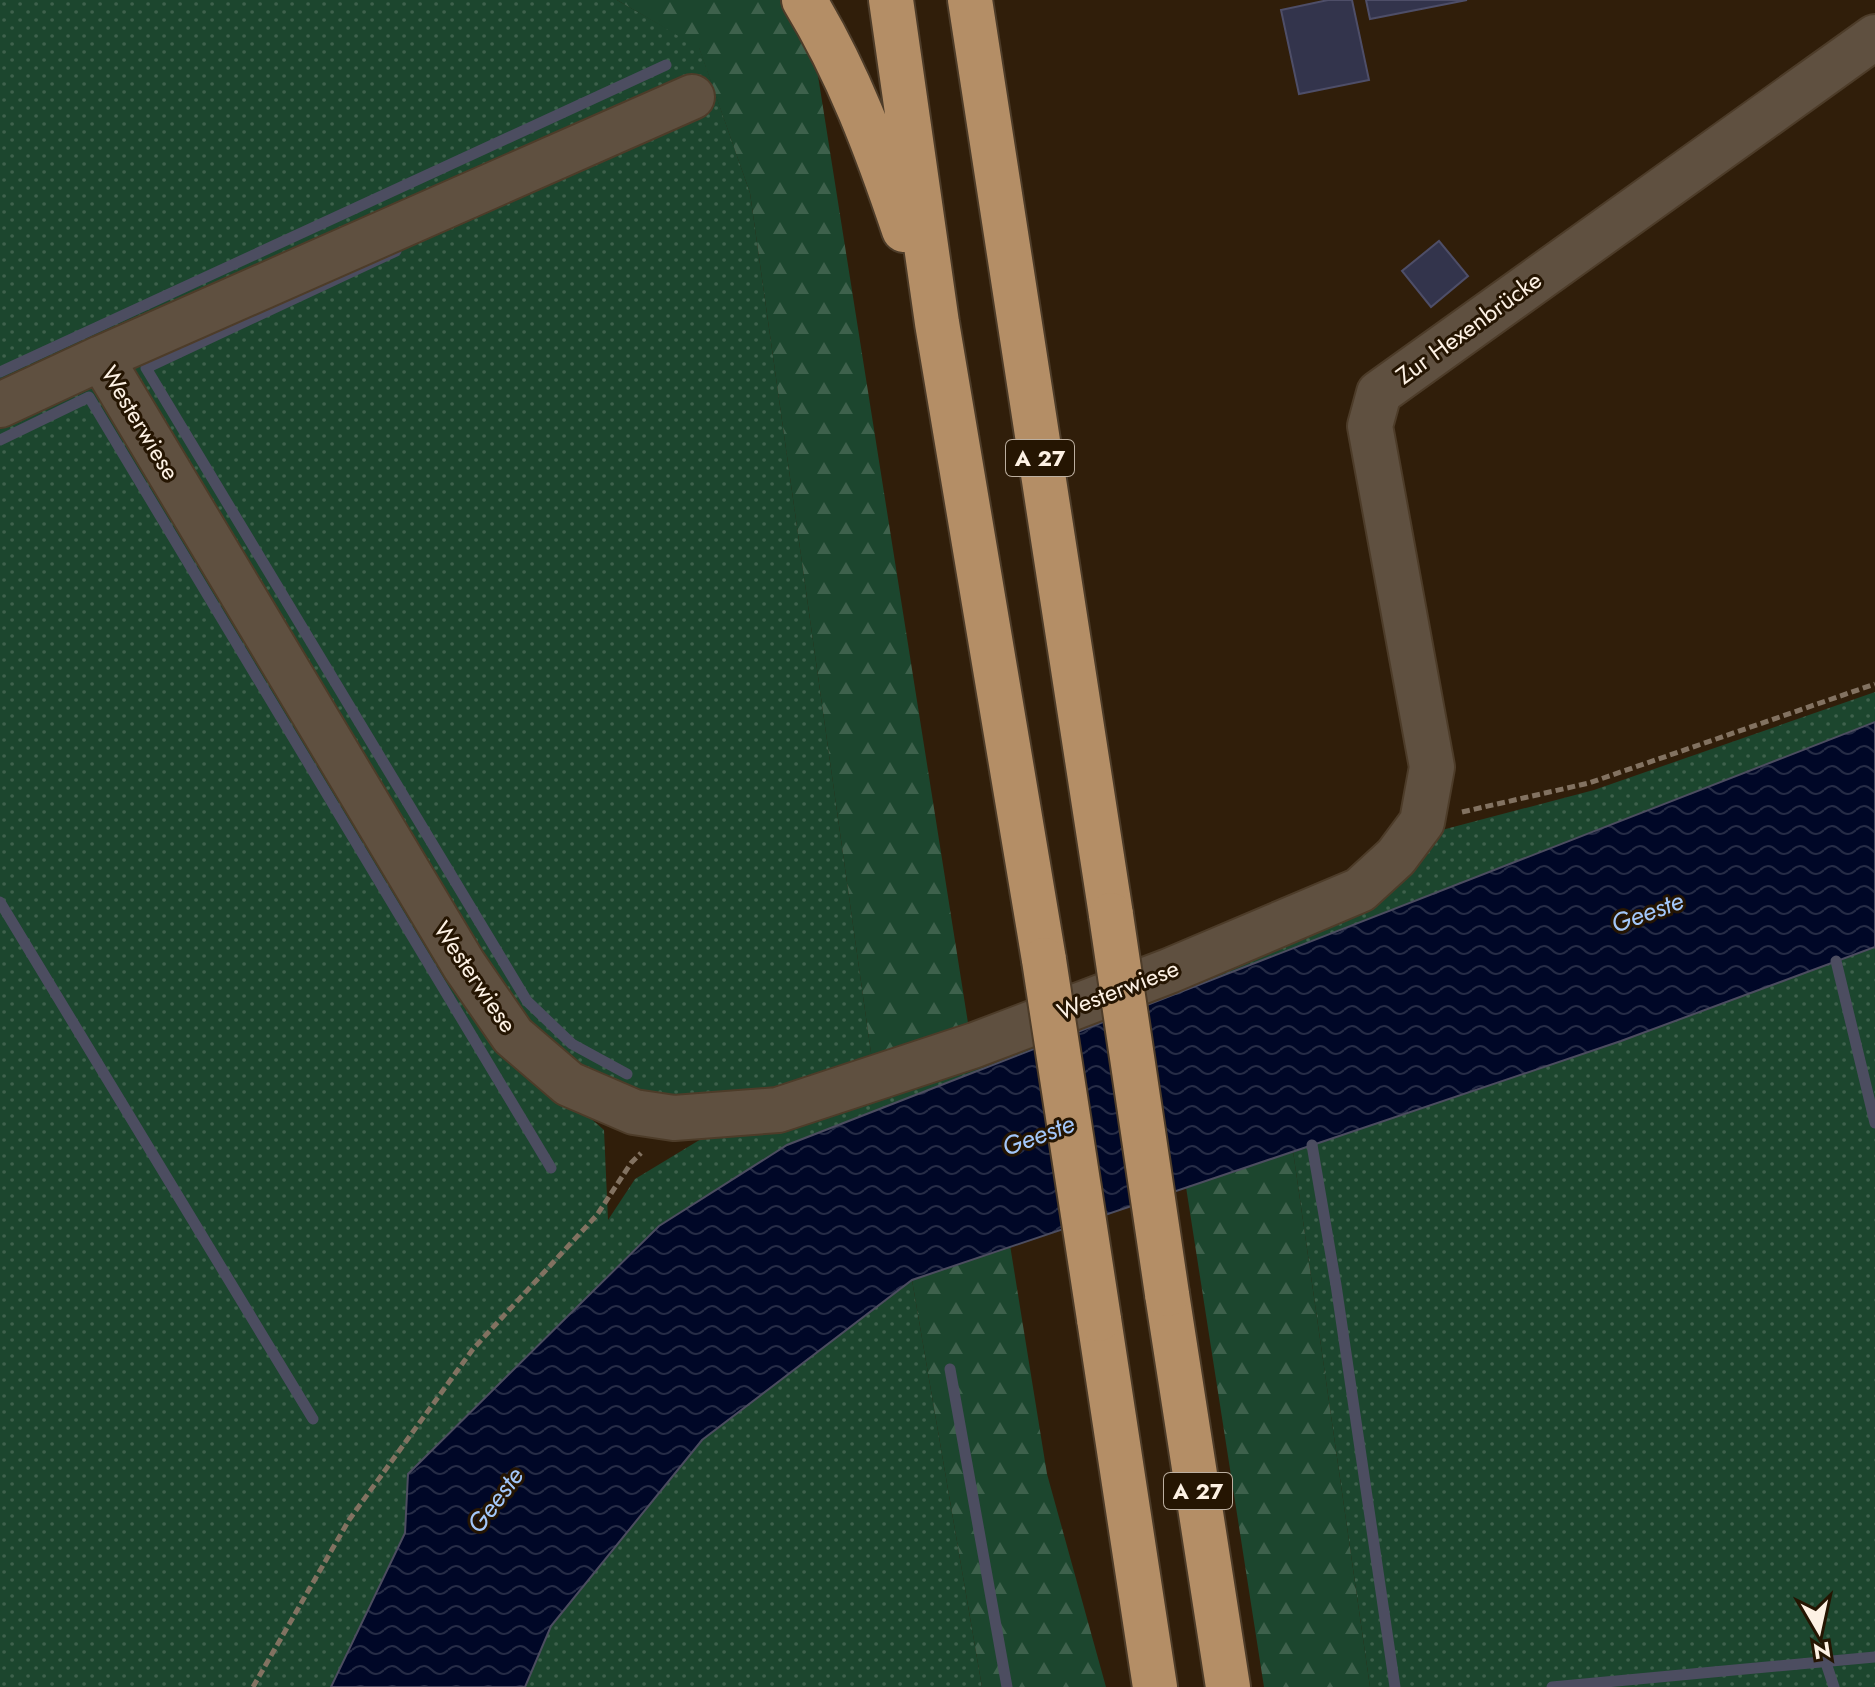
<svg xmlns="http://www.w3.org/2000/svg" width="1875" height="1687" font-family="Jost,sans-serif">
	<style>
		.grass { fill: url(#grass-dots) }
		.forest { fill: url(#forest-firs) }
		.water { fill: url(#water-waves); stroke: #4c4d60; stroke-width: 2 }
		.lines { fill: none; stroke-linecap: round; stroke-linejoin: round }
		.stream { stroke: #4c4d60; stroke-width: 11 }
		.building { fill: #33344c; stroke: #4e4e68; stroke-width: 2 }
		.minor-casing { stroke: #4d3c29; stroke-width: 48 }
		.highway-casing { stroke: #4d3c29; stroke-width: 48 }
		.path { stroke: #827261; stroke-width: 5; stroke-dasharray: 8 4; stroke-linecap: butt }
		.minor { stroke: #5f5040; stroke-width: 44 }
		.highway { stroke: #b48e66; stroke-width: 44 }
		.highway-bridge-casing { stroke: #4d3c29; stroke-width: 48; stroke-linecap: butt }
		.highway-bridge { stroke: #b48e66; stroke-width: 44 }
		.labels { text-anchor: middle; stroke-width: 6; stroke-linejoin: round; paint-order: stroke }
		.shield { fill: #251502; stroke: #bcafa0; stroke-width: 2 }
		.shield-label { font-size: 22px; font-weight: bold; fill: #fdf1e4 }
		.street-label { font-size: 24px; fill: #fdf1e4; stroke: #251502 }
		.water-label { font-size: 26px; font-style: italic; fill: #a3c7fa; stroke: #251502 }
	</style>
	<defs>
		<pattern id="grass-dots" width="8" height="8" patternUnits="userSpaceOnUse" patternTransform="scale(2)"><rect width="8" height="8" fill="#1c462e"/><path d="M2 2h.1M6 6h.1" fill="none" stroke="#3e614c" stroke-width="1.8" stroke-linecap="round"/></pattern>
		<pattern id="forest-firs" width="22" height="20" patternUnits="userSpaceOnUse" patternTransform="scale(2)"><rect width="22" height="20" fill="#1c462e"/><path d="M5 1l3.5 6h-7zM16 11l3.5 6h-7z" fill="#3e614c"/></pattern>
		<pattern id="water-waves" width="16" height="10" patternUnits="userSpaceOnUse" patternTransform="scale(2)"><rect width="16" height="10" fill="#000727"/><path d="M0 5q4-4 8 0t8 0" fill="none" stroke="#262c46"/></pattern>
	</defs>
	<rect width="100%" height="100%" fill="#301e0a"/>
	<path class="grass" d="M0,0h617l82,47 51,146 122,867 -81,28 -219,14 32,28 4,90 27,-41 76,-46 658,-230 37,-26 32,-46 156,-41 281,-98v30l-1088,423 -128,81 -251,248 -3,59 -74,154h-331z
		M1875,947v740h-505l-77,-536 328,-110z
		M912,1280l70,407h-457l26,-61 151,-186z"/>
	<path class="forest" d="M617,0h189l162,1023 -96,37 -122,-867 -51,-145z
		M1293,1151l77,536h-106l-78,-500z
		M1010,1245l37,229 59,213h-124l-70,-407z"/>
	<path class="water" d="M1875,722v225l-254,94 -709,239 -210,160 -151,186 -26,61h-194l74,-154 3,-59 251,-248 128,-81z"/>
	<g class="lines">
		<path class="stream" d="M396,251l-250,117 381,633 45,43 55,30
			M0,372l666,-307
			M0,440l89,-43 462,771
			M0,902l313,517
			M1836,961l39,162
			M1312,1145l24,140 59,402
			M950,1369l57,318
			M1826,1663l8,24
			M1552,1687l323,-30"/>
	</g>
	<path class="building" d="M1328,0h24l17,80 -70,14 -18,-84z
		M1366,0h101l-97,19z
		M1439,241l29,35 -37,31 -29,-36z"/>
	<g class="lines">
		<defs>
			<path id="minor" d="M101,358l591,-261
				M0,405l101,-47 363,607 49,71 56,48 65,28 40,6 104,-8 197,-65 194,-74 191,-81 36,-33 26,-35 10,-55 -62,-341 9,-33 496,-356"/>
			<path id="highway" d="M804,0c44,72 73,150 100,230
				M891,0l46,323 107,637
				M970,0l141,915
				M1167,1294l61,393
				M1099,1319l56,368"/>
		</defs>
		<use href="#minor" class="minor-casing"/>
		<use href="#highway" class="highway-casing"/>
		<path class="path" d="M1462,812l127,-29 286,-99
			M253,1687l96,-167 124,-171 124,-134 34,-52 10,-10"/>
		<use href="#minor" class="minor"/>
		<use href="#highway" class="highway"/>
		<defs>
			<path id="highway-bridge" d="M1111,915l56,379
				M1044,960l55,359"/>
		</defs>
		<use href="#highway-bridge" class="highway-bridge-casing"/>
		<use href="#highway-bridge" class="highway-bridge"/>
	</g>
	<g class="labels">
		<g class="shield">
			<rect x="1006" y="440" width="68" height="36" rx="6"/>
			<rect x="1164" y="1473" width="68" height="36" rx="6"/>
		</g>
		<g class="shield-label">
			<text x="1040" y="466">A 27</text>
			<text x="1198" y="1499">A 27</text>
		</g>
		<g class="street-label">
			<text transform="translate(1469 328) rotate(-36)" y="8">Zur Hexenbrücke</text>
			<text transform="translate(140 423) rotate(59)" y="8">Westerwiese</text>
			<text transform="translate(475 977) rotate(56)" y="8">Westerwiese</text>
			<text transform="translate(1118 990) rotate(-21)" y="8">Westerwiese</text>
		</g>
		<g class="water-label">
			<text transform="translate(1647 912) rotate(-20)" y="9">Geeste</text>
			<text transform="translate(1038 1135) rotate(-20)" y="9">Geeste</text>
			<text transform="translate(495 1500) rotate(-53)" y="9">Geeste</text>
		</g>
	</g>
	<g transform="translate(1819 1631) rotate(171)" stroke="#251502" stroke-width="6" paint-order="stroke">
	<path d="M0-6L14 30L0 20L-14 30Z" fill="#fdf1e4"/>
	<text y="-12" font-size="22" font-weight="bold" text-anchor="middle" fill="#fdf1e4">N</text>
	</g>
</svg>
